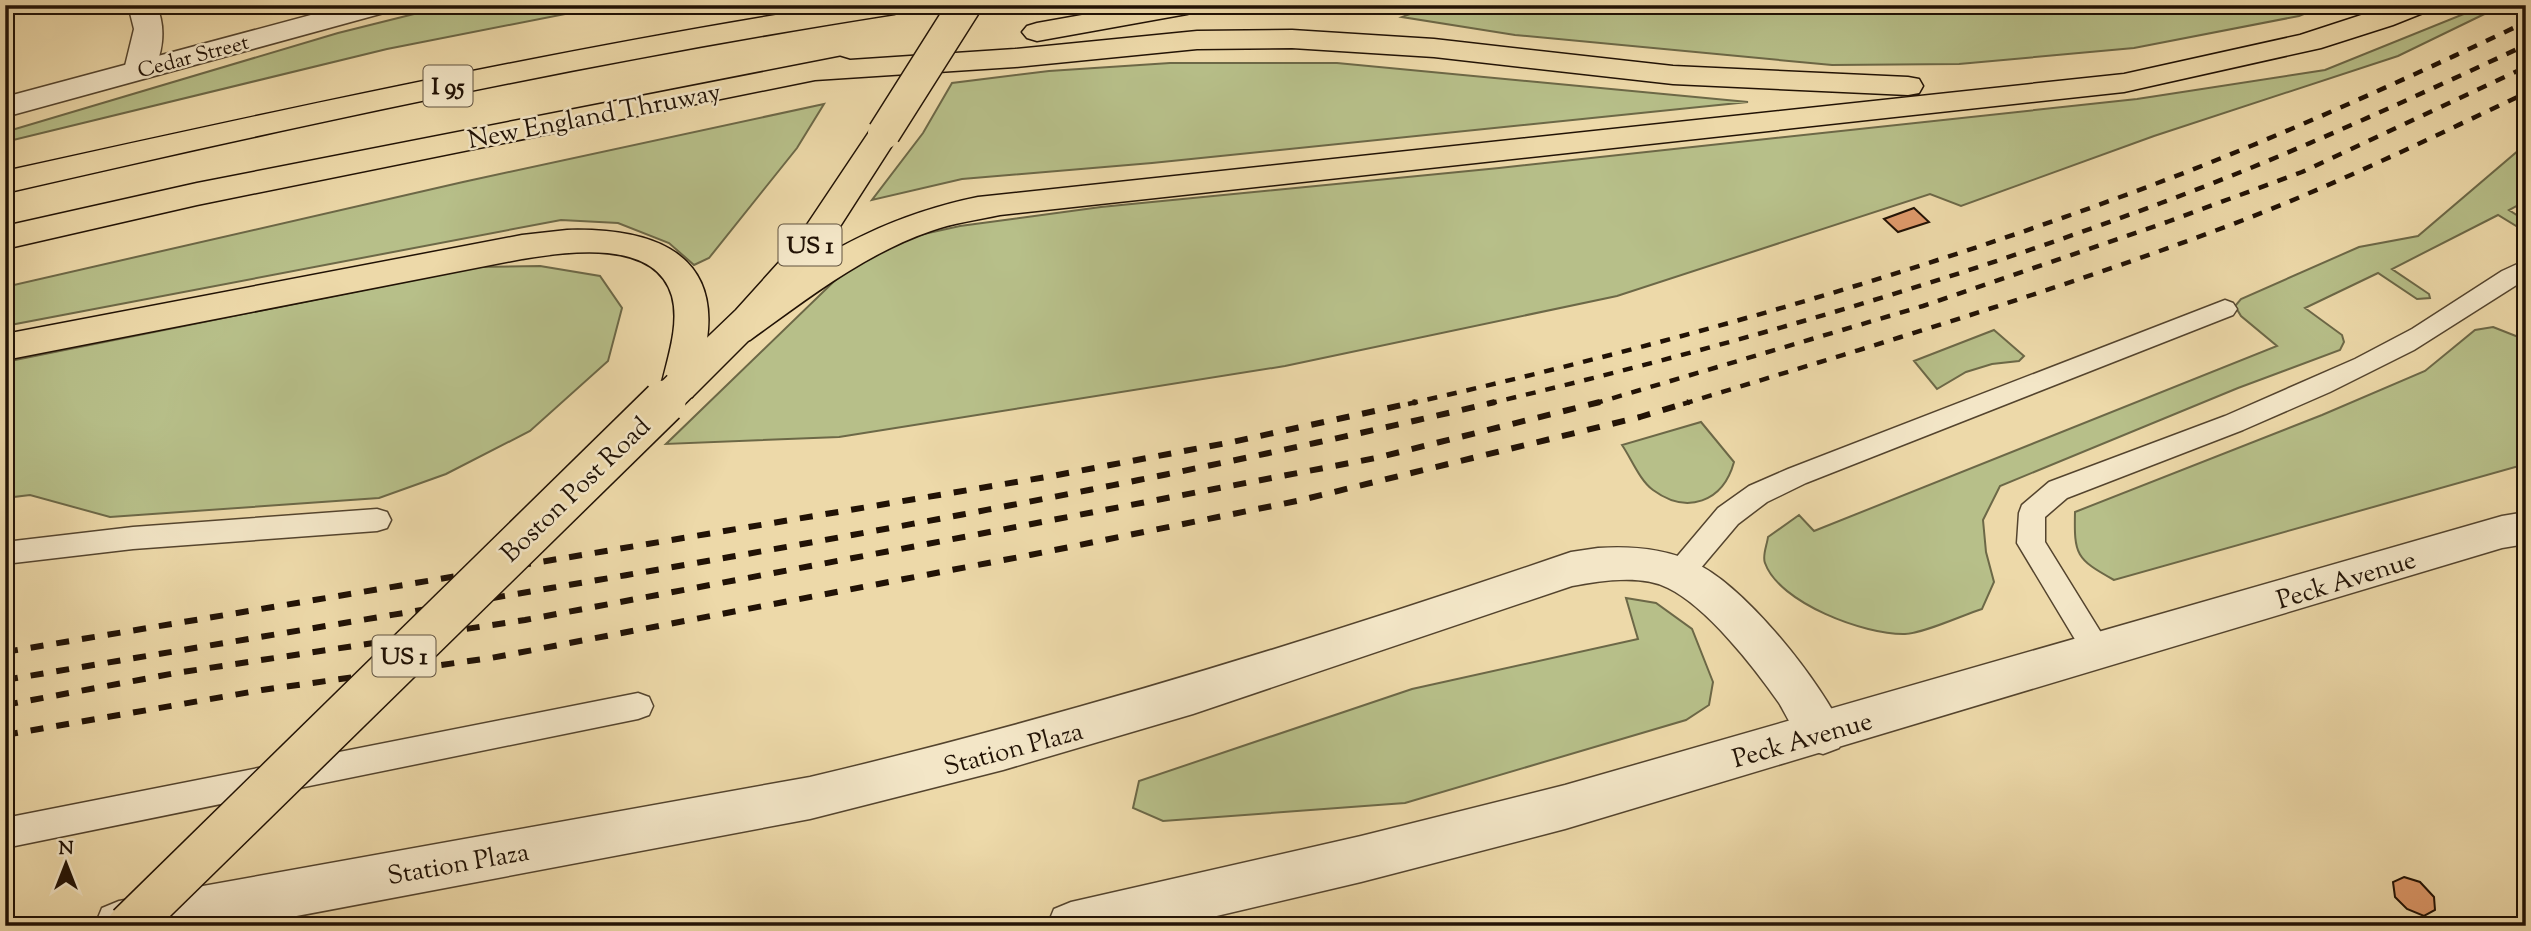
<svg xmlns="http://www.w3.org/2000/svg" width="2531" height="931" font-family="'Sorts Mill Goudy',serif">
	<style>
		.green { fill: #b7bf89; stroke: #6c6847; stroke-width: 2 }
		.building { fill: #de996a; stroke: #211205; stroke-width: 2 }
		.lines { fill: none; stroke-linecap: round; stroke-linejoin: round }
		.service-casing { stroke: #54442e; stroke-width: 3 }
		.minor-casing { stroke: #54442e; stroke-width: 3 }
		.tertiary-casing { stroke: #54442e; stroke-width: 3 }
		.primary-casing { stroke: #211205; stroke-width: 3 }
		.motorway-casing { stroke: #211205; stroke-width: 3 }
		.service { fill: #f3e6c7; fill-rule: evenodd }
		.minor { fill: #f3e6c7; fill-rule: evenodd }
		.tertiary { fill: #f3e6c7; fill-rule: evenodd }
		.primary { fill: #edd9a9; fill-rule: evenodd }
		.motorway { fill: #edd9a9; fill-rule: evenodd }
		.rail-far1 { stroke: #211205; stroke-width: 4.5; stroke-dasharray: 10 10; stroke-linecap: butt }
		.rail { stroke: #211205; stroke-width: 6; stroke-dasharray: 13 13; stroke-linecap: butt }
		.primary-bridge-far1-casing { stroke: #211205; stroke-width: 35; stroke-linecap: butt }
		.primary-bridge-casing { stroke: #211205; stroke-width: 46; stroke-linecap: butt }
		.primary-bridge-far1 { stroke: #edd9a9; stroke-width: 32 }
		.primary-bridge { stroke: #edd9a9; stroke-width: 43 }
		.labels { text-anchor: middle; stroke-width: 5; stroke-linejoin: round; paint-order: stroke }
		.far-street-label { font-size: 21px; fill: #211205; stroke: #f3e6c7 }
		.shield { fill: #f3e6c7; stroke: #60523f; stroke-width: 2 }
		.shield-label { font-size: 24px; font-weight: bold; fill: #211205 }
		.street-label { font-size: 26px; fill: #211205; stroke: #f3e6c7 }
	</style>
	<rect width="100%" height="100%" fill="#edd9a9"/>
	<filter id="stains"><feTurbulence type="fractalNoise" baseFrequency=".00286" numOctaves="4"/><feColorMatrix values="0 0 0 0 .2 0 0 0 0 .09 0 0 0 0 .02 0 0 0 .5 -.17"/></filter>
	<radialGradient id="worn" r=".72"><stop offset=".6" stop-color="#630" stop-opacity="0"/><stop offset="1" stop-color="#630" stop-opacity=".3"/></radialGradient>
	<path class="green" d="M450,5h161l-224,44 -382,93v-10l333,-99z
		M1433,5h893l-27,11 -165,32 -175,16 -127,1 -317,-30 -113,-18z
		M2486,5h17l-105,51 -244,80 -193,70 -31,-12 -313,102 -332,70 -446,71 -173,7 188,-182 47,-23 59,-13 141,-19 398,-39 638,-69 188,-29z
		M1170,63h167l411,39 -596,61 -190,16 -90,21 51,-67 29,-50 97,-12z
		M824,104l-27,44 -88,110 -15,7 -25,-22 -51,-20 -57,-3 -556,106v-39l458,-105z
		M2526,144v57l-17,9 17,11v11l-28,-17 -106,54 37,25 1,4 -13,1 -39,-26 -73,35 37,27 2,7 -4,8 -102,38 -238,98 -17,34 3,32 8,30 -12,27c-19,6 -60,25 -77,25 -40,1 -126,-31 -140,-71 -3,-7 2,-18 3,-26l31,-22 15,16 463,-185 -36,-30 -6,-10 6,-7 118,-52 59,-11z
		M540,266l60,10 22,32 -14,53 -78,70 -84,43 -67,24 -269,19 -80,-22 -25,3v-136l473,-95z
		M2493,327l33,13v124l-412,116c-38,-21 -40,-25 -39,-68l247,-97 103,-44 50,-41z
		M1994,330l30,26 -5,5 -27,3 -26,8 -29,17 -23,-28z
		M1701,422l33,40c-11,40 -47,53 -81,28 -13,-9 -22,-32 -31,-45z
		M1626,598l30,5 36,26 21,53 -4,23 -23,15 -281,83 -242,18 -30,-13 6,-27 273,-92 226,-50z"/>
	<path class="building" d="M1914,208l15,14 -31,10 -14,-13z
		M2404,877l16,5 14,15 1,13 -11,6 -17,-7 -12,-12 -2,-15z"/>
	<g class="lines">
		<defs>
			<path id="service" d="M2526,260v19l-112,71 -84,42 -87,38 -176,68 -22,19v25l68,110 -5,9 -10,4 -10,-4 -71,-118 2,-30 3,-8 27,-23 176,-66 130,-57 57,-30 90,-58z
				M2225,300l8,3 4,6 -4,6 -427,168 -39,19 -29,22 -49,58 -10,4 -10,-4 -4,-8 4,-8 49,-58 31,-22 39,-17z
				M377,509l10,3 4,8 -4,8 -10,3 -244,18 -128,15v-22l128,-15z
				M638,693l11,4 4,9 -4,9 -11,4 -633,129v-30z"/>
			<path id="minor" d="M128,5h28c11,22 7,52 -6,71l-11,3 -11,-3 -4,-6 10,-41z
				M1598,548c32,-2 65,0 95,14 52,23 129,121 152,172l-6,14 -16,6c-4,-1 -12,-3 -15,-6 -10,-7 -22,-34 -29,-45 -25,-36 -72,-96 -111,-115 -27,-14 -68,-7 -96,-2l-379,128 -190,56 -193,49 -566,107 -149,-1 7,-17 17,-7 691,-124c258,-61 510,-139 761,-225z"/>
			<path id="tertiary" d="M348,5h47l-4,6 -386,106v-20z
				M2526,512v32l-24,4 -937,281 -204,53 -187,44h-127l7,-17 17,-7 290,-66 204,-51 937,-269z"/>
			<path id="primary" d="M884,123l11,3 5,7 -86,134 -53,61 -69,69 -13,4 -13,-4 -5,-10 5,-10 70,-67 54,-60 83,-124z"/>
			<path id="motorway" d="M837,5h71l-4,6 -10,3c-299,47 -594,111 -889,179v-22c276,-61 553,-122 832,-166z
				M1138,5h63l-4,6 -10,3 -150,27 -10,-3 -5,-6 5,-6 10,-3z
				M2392,5h40l-4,6 -35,14 -72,23 -197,44 -1124,123c-23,5 -47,8 -69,16 -67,23 -124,68 -181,109l-13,4 -13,-4 -5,-9c10,-16 30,-26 45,-37 69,-47 131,-80 214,-97l1146,-123 176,-39z
				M1292,30l142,9 239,27 235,11 11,2 4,7 -4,7 -11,2 -235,-11 -239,-27 -142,-9 -95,1 -182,18 -200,13 -618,125 -192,44v-23l192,-43 643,-126 10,3 165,-11 182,-18z
				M567,230c74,-2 153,16 140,109 -3,20 -6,41 -15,58l-13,4 -13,-4 -5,-10c6,-28 19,-62 11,-91 -17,-58 -105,-44 -150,-37l-517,101v-26l517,-99z"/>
		</defs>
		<use href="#service" class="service-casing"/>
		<use href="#minor" class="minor-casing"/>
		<use href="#tertiary" class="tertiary-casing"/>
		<use href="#primary" class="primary-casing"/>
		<use href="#motorway" class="motorway-casing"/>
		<use href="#service" class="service"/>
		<use href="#minor" class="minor"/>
		<use href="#tertiary" class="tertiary"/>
		<use href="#primary" class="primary"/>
		<use href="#motorway" class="motorway"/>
		<path class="rail-far1" d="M1408,404c264,-60 528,-135 781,-233 114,-45 226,-96 337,-149
			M1487,404c228,-54 455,-119 674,-201 124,-46 245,-102 365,-158
			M1593,404l330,-98 244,-84 135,-50 224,-105
			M1683,404c179,-55 358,-108 534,-174 106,-39 207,-89 309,-137"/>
		<path class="rail" d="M5,652l1047,-176 180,-34 184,-40
			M5,680c498,-85 998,-161 1490,-278
			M5,705l171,-32 349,-53 402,-76 449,-86 224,-56
			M5,735l257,-45 229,-32 539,-103 267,-54 343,-84 49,-15"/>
		<defs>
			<path id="primary-bridge-far1" d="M884,133l81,-128
				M662,404l17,-17"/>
			<path id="primary-bridge" d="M129,926l535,-524"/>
		</defs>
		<use href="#primary-bridge-far1" class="primary-bridge-far1-casing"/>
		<use href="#primary-bridge" class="primary-bridge-casing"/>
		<use href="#primary-bridge-far1" class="primary-bridge-far1"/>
		<use href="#primary-bridge" class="primary-bridge"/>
	</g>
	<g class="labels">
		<g class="far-street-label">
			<text transform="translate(193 56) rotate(-15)" y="7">Cedar Street</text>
		</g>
		<g class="shield">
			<rect x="423.5" y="65.5" width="49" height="41" rx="5"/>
			<rect x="778.5" y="224.5" width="63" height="41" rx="5"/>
			<rect x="372.5" y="635.5" width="63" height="41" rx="5"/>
		</g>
		<g class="shield-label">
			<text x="448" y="94">I 95</text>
			<text x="810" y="253">US 1</text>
			<text x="404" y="664">US 1</text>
		</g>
		<g class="street-label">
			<text transform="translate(594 115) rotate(-11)" y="9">New England Thruway</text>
			<text transform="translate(575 489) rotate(-44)" y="9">Boston Post Road</text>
			<text transform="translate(2346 579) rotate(-17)" y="9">Peck Avenue</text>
			<text transform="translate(1802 739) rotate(-16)" y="9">Peck Avenue</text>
			<text transform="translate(1013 748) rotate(-15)" y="9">Station Plaza</text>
			<text transform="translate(458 863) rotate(-10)" y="9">Station Plaza</text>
		</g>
	</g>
	<rect width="2531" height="931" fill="none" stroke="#edd9a9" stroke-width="28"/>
	<rect x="7" y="7" width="2517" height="917" fill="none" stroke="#211205" stroke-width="3.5"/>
	<rect x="14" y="14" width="2503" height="903" fill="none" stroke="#211205" stroke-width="2"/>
	<g transform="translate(66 864)" stroke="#f3e6c7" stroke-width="5" paint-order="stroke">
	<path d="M0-5L12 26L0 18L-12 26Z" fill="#211205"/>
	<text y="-10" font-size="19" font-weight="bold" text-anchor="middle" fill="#211205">N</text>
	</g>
	<rect width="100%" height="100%" filter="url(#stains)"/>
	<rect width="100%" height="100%" fill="url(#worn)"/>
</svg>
